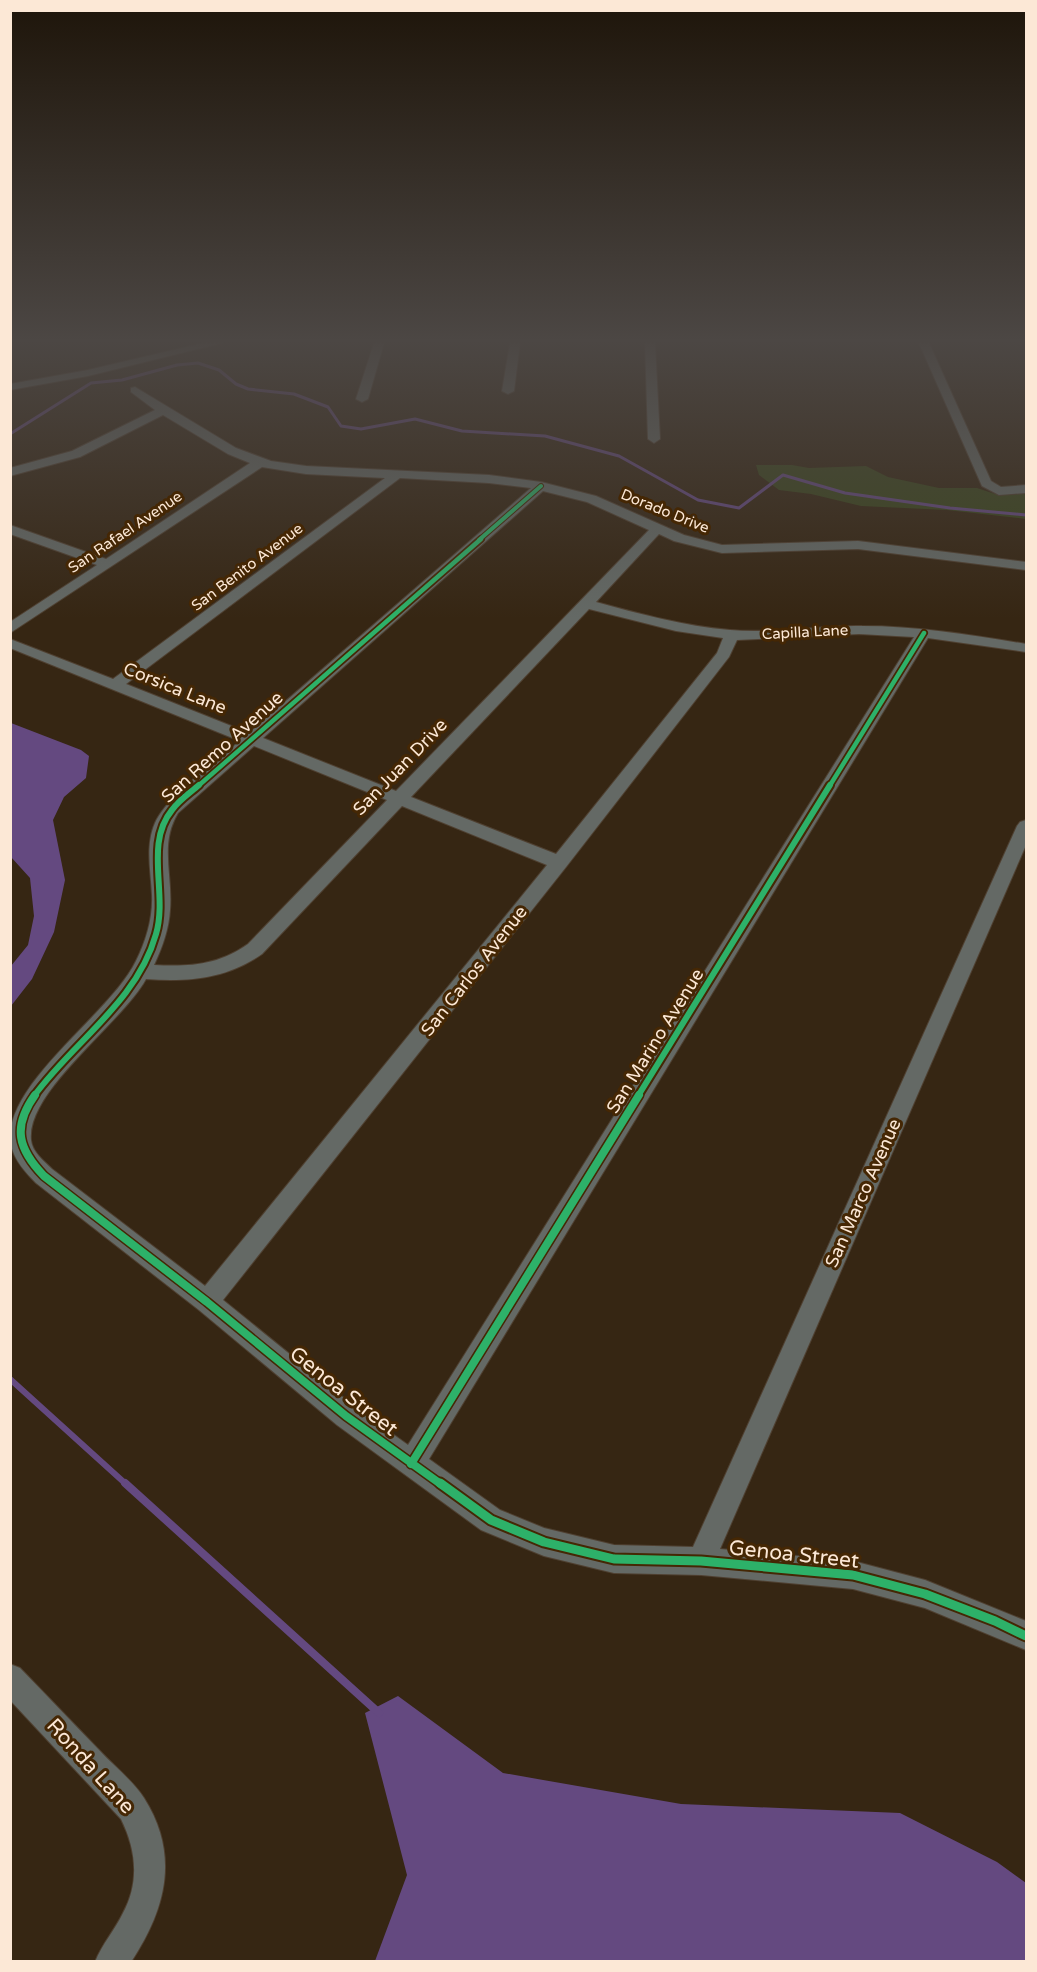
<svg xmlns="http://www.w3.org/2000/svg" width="1037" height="1972" font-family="'Varela Round',sans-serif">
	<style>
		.green { fill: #3b451d }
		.water { fill: #644980 }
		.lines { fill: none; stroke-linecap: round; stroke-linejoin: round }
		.stream-far2 { stroke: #644980; stroke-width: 3 }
		.stream-far1 { stroke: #644980; stroke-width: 6 }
		.stream { stroke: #644980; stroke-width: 8 }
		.street-casing { stroke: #4f4031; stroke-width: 2 }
		.street { fill: #646965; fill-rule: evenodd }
		.cycleway-far4-casing { stroke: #452704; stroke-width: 6 }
		.cycleway-far3-casing { stroke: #452704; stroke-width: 8 }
		.cycleway-far2-casing { stroke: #452704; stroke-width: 10 }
		.cycleway-far1-casing { stroke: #452704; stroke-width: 11 }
		.cycleway-casing { stroke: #452704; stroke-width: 13 }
		.cycleway-far4 { stroke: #2db169; stroke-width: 4 }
		.cycleway-far3 { stroke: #2db169; stroke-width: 4.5 }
		.cycleway-far2 { stroke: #2db169; stroke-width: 6 }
		.cycleway-far1 { stroke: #2db169; stroke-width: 8 }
		.cycleway { stroke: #2db169; stroke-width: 9 }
		.labels { text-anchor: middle; stroke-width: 6; stroke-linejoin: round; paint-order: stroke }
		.far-street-label { font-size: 15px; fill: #fce8d6; stroke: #452704 }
		.street-label { font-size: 18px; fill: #fce8d6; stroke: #452704 }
		.near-street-label { font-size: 21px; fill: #fce8d6; stroke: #452704 }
	</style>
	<rect width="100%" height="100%" fill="#362613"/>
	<path class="green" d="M756,465h36l17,3 57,-2 22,11 51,11h38l18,6 13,1 18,-2v26l-79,-9 -86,-4 -50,-12 -32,-4 -20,-15z"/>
	<path class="water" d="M11,723l70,27 8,6 -3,22 -22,19 -11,23 12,60 -11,52 -22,47 -21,27v-40l17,-21 6,-29 -4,-38 -19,-21z
		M398,1696l105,77 178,31 219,9 97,49 29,21v78h-651l32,-86 -42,-162z"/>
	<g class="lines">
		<path class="stream-far2" d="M10,434l81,-51 31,-3 55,-15 21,-2 21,7 17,14 12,5 46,5 34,13 13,19 20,3 54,-10 47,12 83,5 74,20 79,44 41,8 44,-33 62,18 105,15 76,7"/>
		<path class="stream-far1" d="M10,1379l117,106"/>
		<path class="stream" d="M125,1483l254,230"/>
		<defs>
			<path id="street" d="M203,343h19l-134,33 -78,14v-6l78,-14z
				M374,343h10l-16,56 -6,3 -6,-3z
				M510,343h10l-6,48 -6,3 -6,-3z
				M645,343h10l5,96 -6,4 -6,-4z
				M919,343h10l62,138 10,6 25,-2v8l-27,2 -17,-9z
				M135,387l101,61 35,13 35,5 183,9 52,7 55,14 88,39 38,10 136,-4 168,21v8l-168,-21 -136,4 -48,-12 -15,-7 -63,68c44,12 88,24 134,28 44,4 88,-5 132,-4 56,0 110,9 164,18v8l-98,-14 -499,821 71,51 44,18 70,17 79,2 324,-721 3,-4 6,-2v25l-306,704 133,12 72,19 101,41v29l-101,-42 -72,-19 -152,-14 -87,-2 -70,-17 -63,-26 -144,-105 -138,-115 -163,-127c-10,-10 -22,-23 -25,-38 -11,-59 100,-131 125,-184 10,-20 17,-43 16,-66 -1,-24 -7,-49 3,-72 12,-27 61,-62 85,-82l-230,-93v-9l103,40 272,-201 -79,-4 -44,-7 -252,166v-11l87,-57 -87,-31v-9l96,34 144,-96 -22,-9 -65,-39 -83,42 -70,19v-8l62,-17 83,-41 -24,-18v-4zM400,478l89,5 42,5 -282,245 -123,-49zM543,491l44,11 62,28 -253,261 -133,-53zM589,609l87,22 47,7 -6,15 -161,201 -145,-57zM859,634l55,3 -506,808 -53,-38 -132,-107 343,-433 163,-210 8,-17zM254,746l133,54 -139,144c-29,21 -59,23 -94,21 8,-17 15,-36 16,-55 3,-34 -11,-66 8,-97zM402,806l145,59 -342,421 -153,-117c-8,-8 -20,-17 -21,-29 -5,-49 91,-117 115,-161 43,3 80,0 116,-25z
				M10,1664l10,4c27,28 53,55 80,83 14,15 33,30 44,47 36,57 22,111 -13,164h-36c7,-18 20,-32 28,-49 17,-31 13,-64 -2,-94l-111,-119z"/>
		</defs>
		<use href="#street" class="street-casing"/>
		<use href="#street" class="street"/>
		<defs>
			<path id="cycleway-far4" d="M479,540l62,-54"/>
			<path id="cycleway-far3" d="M197,787l284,-248
				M829,787l95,-154"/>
			<path id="cycleway-far2" d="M34,1096c40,-55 103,-94 122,-162 12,-40 -12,-90 16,-124 7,-10 18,-17 27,-25
				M638,1096l192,-311"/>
			<path id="cycleway-far1" d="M35,1095c-23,32 -17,54 9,81l163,126 139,114 96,69
				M411,1464l228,-369"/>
			<path id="cycleway" d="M440,1483l51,37 53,22 70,17 87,2 152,14 72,19 70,27 31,15"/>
		</defs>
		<use href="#cycleway-far4" class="cycleway-far4-casing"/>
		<use href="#cycleway-far3" class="cycleway-far3-casing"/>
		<use href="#cycleway-far2" class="cycleway-far2-casing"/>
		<use href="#cycleway-far1" class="cycleway-far1-casing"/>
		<use href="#cycleway" class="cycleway-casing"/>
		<use href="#cycleway-far4" class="cycleway-far4"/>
		<use href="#cycleway-far3" class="cycleway-far3"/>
		<use href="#cycleway-far2" class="cycleway-far2"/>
		<use href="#cycleway-far1" class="cycleway-far1"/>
		<use href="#cycleway" class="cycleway"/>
	</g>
	<linearGradient id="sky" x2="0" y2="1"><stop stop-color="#1e150a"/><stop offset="0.55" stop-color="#4c4744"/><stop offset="1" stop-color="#4c4744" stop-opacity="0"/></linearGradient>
	<rect width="1037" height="619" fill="url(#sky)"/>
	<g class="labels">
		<g class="far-street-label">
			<text transform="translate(665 511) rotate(22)" y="5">Dorado Drive</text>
			<text transform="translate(125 532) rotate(-34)" y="5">San Rafael Avenue</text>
			<text transform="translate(247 567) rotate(-37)" y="5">San Benito Avenue</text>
			<text transform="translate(805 632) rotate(-3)" y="5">Capilla Lane</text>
		</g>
		<g class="street-label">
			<text transform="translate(175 688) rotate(22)" y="6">Corsica Lane</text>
			<text transform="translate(222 747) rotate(-42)" y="6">San Remo Avenue</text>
			<text transform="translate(400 767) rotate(-46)" y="6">San Juan Drive</text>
			<text transform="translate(474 971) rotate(-52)" y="6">San Carlos Avenue</text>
			<text transform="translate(655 1041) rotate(-58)" y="6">San Marino Avenue</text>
			<text transform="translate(863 1193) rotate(-66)" y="6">San Marco Avenue</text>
		</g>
		<g class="near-street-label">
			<text transform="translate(344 1391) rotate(38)" y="7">Genoa Street</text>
			<text transform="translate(794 1554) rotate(6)" y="7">Genoa Street</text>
			<text transform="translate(91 1766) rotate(48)" y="7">Ronda Lane</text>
		</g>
	</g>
	<rect width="1037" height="1972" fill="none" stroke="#fce8d6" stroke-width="24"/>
</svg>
